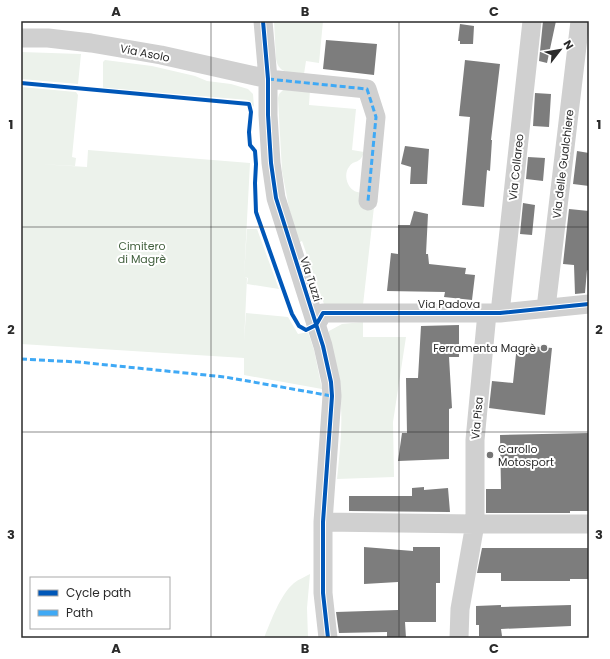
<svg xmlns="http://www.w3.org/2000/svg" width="610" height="659" font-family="Poppins,sans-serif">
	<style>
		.green { fill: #ecf2eb }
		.building { fill: #7d7d7d }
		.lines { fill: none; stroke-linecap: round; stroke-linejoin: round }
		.minor { stroke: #d0d0d0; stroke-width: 19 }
		.quiet { stroke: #3fa9f5; stroke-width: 3; stroke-dasharray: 6 3; stroke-linecap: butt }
		.cycleway-casing { stroke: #fff; stroke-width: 6 }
		.cycleway { stroke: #0057b8; stroke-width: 4 }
		.grid { fill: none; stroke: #2b2b2b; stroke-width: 1; stroke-opacity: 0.55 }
		.poi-dot { fill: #757575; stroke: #fff; stroke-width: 1.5 }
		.labels { text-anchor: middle; stroke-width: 4; stroke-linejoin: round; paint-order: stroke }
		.street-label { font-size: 11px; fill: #2b2b2b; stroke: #fff }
		.park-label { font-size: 11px; fill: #43613f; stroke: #fff }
		.poi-label { font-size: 11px; fill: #2b2b2b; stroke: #fff; text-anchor: end }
		.neatline { fill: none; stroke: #2b2b2b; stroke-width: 1.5 }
		.grid-label { font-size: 13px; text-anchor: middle; font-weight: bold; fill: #2b2b2b }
	</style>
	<rect width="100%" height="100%" fill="#fff"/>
	<path class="green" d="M274,21h49l-4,42 -13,-2 -2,13c-13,-2 -25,1 -28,-15z
		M21,52l60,2 -3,30 -57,-5z
		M105,60l47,6 43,10 12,5 24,3 17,5 5,5 1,13 -6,-7 -145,-12v-26z
		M21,87l55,5 2,3 -6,62 4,1 -1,8 -37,-2 49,3 1,-17 162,13 -6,114 3,-48h10l22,60 -32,-5 1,-6 -3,-1 2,1 -3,64 2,-29 42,4 10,17 10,-2 6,18 8,39 -78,-14v-17l-223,-14z
		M284,89l26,1 -1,15 47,4 -4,41 12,2c-4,13 -10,7 -15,15 -5,6 -3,18 4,23 2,2 6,2 9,3l12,14 -11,98 -39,-1 -22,-63 -4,2 -9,-35 -7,-37 -4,-73 1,-4z
		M363,322v15h43l-13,85 1,55 -57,2c3,-30 7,-60 2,-90 -2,-18 -7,-36 -11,-54l1,-4 13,-7z
		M310,574l-3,34 1,30h-44c7,-17 16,-43 30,-55 5,-4 11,-6 16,-9z"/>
	<path class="building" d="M543,21h13l-9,42 -8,-2z
		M460,24l14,2 -1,18h-13v-3h-2z
		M326,40l51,4 -3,31 -51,-6z
		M465,60l35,4 -9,76h1l-2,31 -3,-1 -3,37 -22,-2 8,-88 -11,-1z
		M535,93l16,1 -2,33 -16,-1z
		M405,146l24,3 -2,35h-17l1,-17 -10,-3z
		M577,151l12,2v33l-16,-2z
		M528,157l17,1 -2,23 -17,-2z
		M523,203l12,2 -3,30 -12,-1z
		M569,209l20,2v60l-2,-1 -2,23 -10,1 -1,-29 -11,-1z
		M414,211l14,3 -2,40h2l1,10 37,4 -1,6 10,1 -3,25 -28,-3 1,-5 -58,-1 4,-38 7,1v-29h12z
		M459,325v32h-10l3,51 -3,1v50l-51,2 4,-28h5l-1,-55h12l3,-52z
		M517,345l35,3 -7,67 -56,-7 3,-27 21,2z
		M589,433v78h-19v2h-84v-24h15l-1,-54z
		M424,487v3l24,-2 2,24 -101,-1v-15h63v-8z
		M364,547l49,4v-4h27v36h-4v39h-31l1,16h-19v-6l-48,1 -3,-21 62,-2v-28l-34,2z
		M482,548h107v31h-19v2h-69v-8h-24z
		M501,605v2l70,-2v21l-70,3 1,7h-23v-11h-3v-19z"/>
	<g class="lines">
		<path class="minor" d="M263,21l5,58v36l3,48 5,35 47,148 8,36 1,14 -9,126v71l5,45
			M21,38h27l43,5 70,12 107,24 99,10 9,28 -8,84
			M546,308l34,-287
			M500,313l32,-292
			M316,325l7,-12h177l89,-9
			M323,522l152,2h114
			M459,638l1,-29 15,-85v-84l12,-127"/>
		<path class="quiet" d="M268,79l99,10 9,28 -8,84
			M21,359l57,3 147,15 107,19"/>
		<defs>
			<path id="cycleway" d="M263,21l5,58v36l3,48 5,35 47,148 8,36 1,14 -9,126v71l5,45
				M21,83l228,21 2,8 -2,20 1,13 5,6 1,13 -1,19 1,29 36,102 7,12 7,4 10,-5 7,-12h177l89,-9"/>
		</defs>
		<use href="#cycleway" class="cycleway-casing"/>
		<use href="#cycleway" class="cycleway"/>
	</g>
	<path class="grid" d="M211,21v617M399,21v617M21,227h568M21,432h568"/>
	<g class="poi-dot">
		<circle cx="544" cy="348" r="4"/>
		<circle cx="490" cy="455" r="4"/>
	</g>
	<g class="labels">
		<g class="street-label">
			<text transform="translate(145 53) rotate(11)" y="4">Via Asolo</text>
			<text transform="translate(563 164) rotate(-83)" y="4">Via delle Gualchiere</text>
			<text transform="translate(516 167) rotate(-84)" y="4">Via Collareo</text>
			<text transform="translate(311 279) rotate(72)" y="4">Via Tuzzi</text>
			<text x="449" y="308">Via Padova</text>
			<text transform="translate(477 418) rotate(-85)" y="4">Via Pisa</text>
		</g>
		<g class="park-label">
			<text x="142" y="250">Cimitero<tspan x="142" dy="13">di Magrè</tspan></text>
		</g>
		<g class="poi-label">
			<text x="536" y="352">Ferramenta Magrè</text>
			<text x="498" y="453" text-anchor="start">Carollo<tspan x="498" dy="13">Motosport</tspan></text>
		</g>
	</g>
	<rect width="610" height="659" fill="none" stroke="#ffffff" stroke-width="44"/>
	<rect x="30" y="577" width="140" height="52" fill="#ffffff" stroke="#aaaaaa"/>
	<rect x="38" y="590" width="20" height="6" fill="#0057b8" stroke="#aaaaaa"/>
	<text x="66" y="597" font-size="12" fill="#2b2b2b">Cycle path</text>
	<rect x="38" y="610" width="20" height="6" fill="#3fa9f5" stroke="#aaaaaa"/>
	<text x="66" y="617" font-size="12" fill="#2b2b2b">Path</text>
	<g transform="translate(560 50) rotate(59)" stroke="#ffffff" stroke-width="3" paint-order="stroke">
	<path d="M0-3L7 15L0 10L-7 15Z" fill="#2b2b2b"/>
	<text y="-6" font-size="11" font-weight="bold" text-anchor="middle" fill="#2b2b2b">N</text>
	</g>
	<rect x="22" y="22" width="566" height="615" class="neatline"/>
	<g class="grid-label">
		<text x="116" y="16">A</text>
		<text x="305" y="16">B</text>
		<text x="494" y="16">C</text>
		<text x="11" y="129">1</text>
		<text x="599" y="129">1</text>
		<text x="11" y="334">2</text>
		<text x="599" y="334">2</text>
		<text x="11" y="539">3</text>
		<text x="599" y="539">3</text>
		<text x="116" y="653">A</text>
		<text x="305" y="653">B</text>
		<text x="494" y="653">C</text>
	</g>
</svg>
